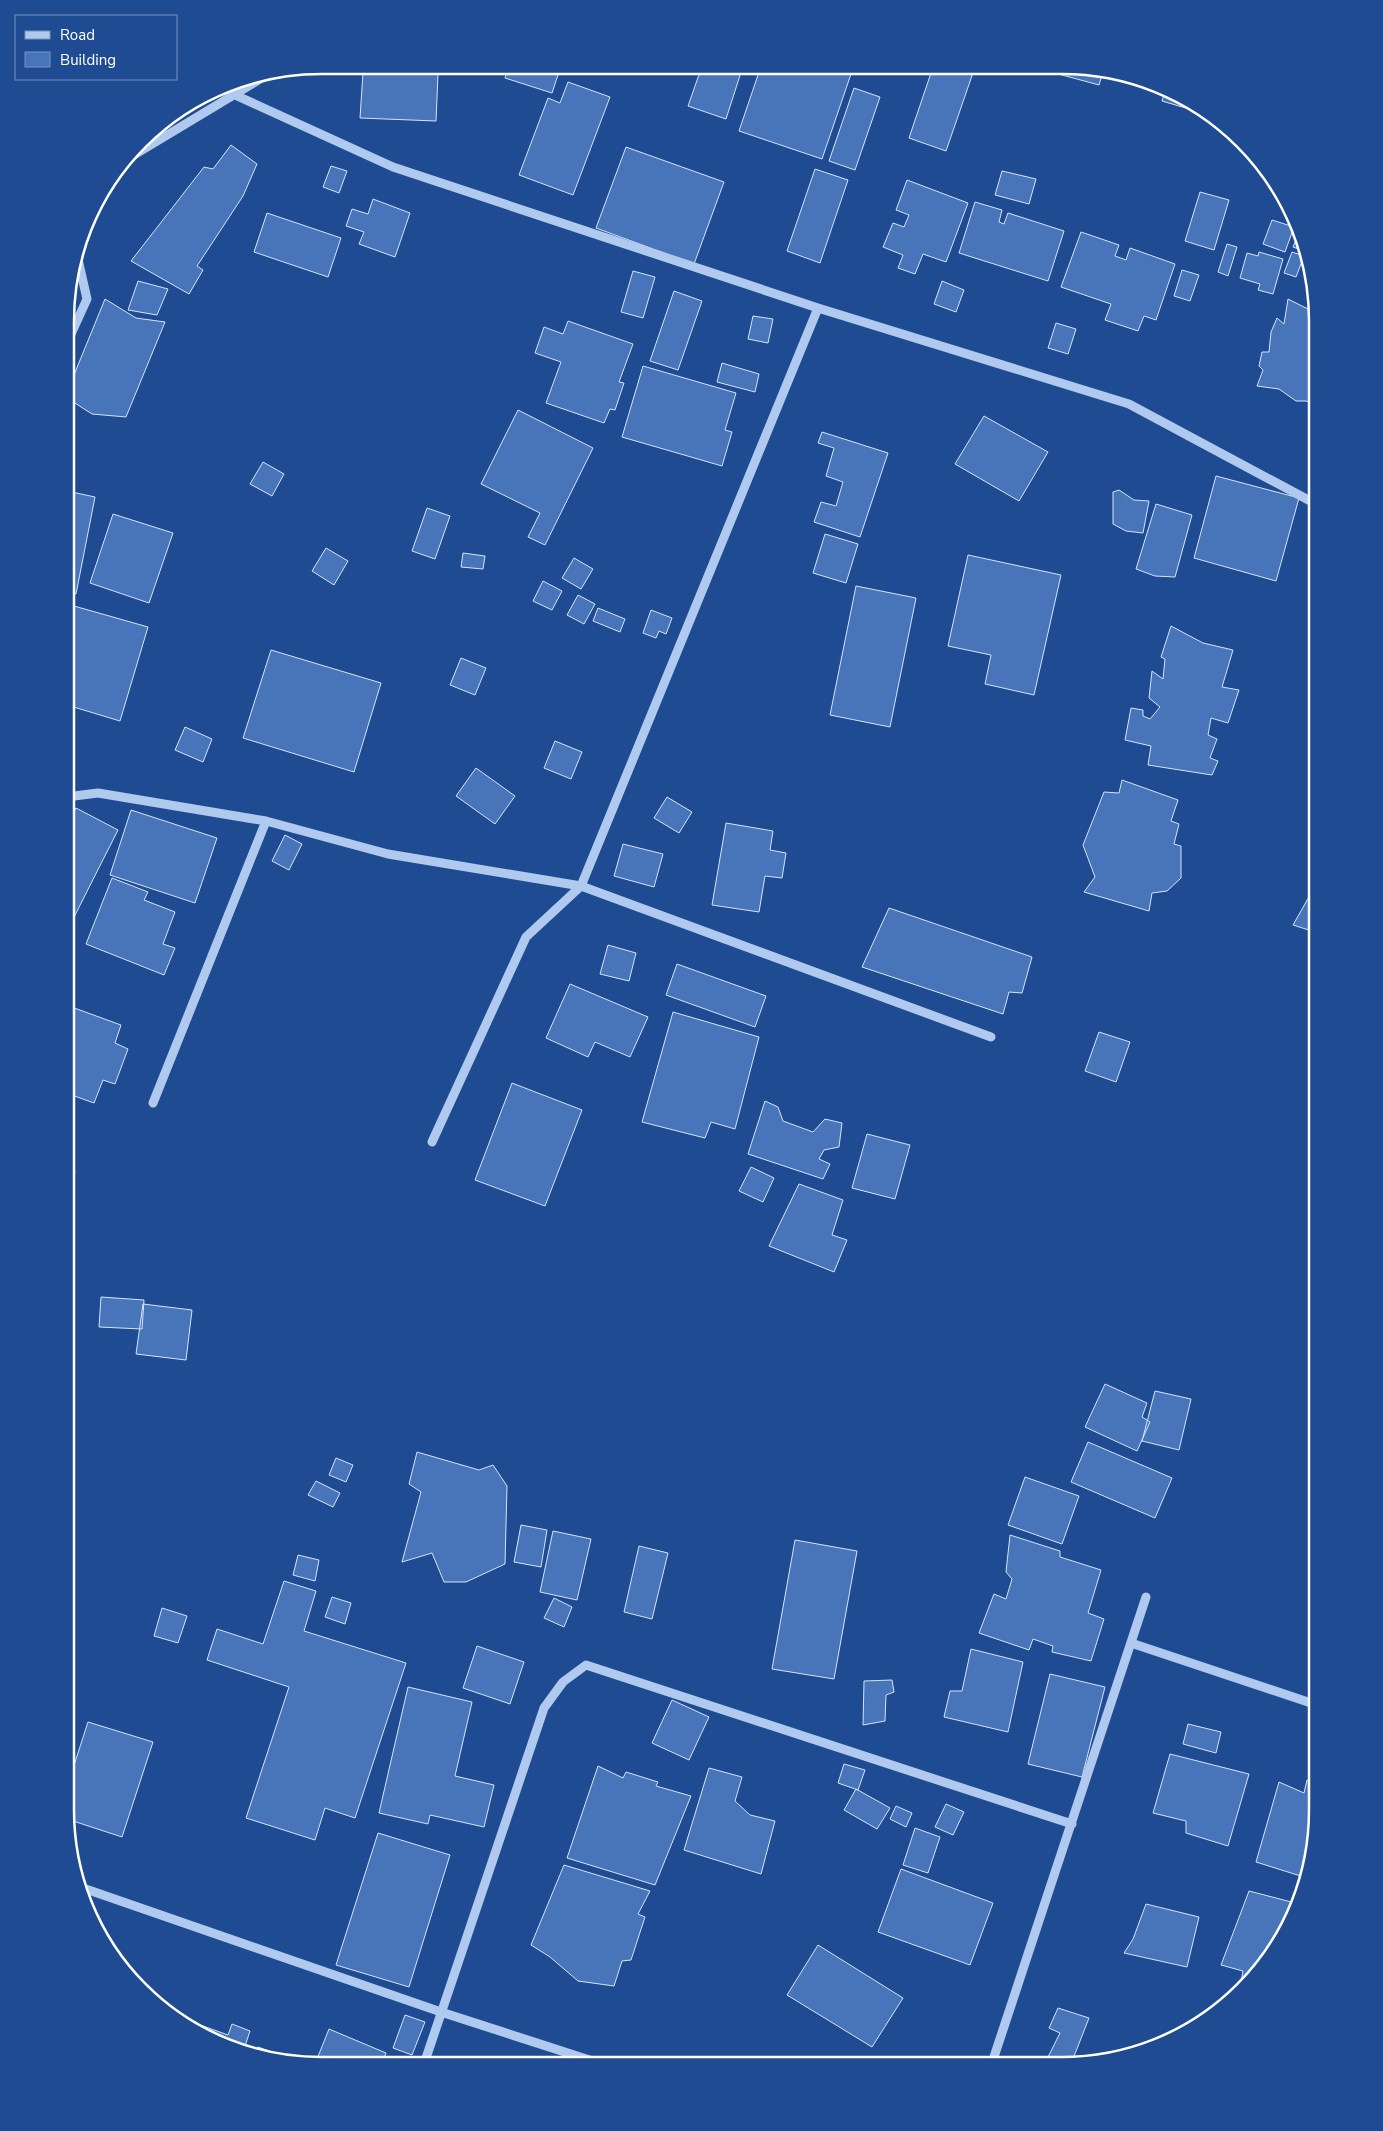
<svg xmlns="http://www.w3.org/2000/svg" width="1383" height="2131" font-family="'Nunito Sans',sans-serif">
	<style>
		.building { fill: #4874b9; stroke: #d6e4fa }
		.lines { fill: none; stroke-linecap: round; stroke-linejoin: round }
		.minor { stroke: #b0c9ee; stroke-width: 9 }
		.rim { fill: none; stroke: #fff; stroke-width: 2.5 }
	</style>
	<rect width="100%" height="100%" fill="#1f4b92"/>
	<path class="building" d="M468,65h17l-6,8z
		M509,66h52l-9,27 -47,-15z
		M702,66h41l-17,53 -38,-13z
		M761,66h78l13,5 -30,88 -83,-28z
		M933,67h42l-29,84 -37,-13z
		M1041,67h55l8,2 -5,16 -59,-16z
		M363,72l75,2 -2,47 -76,-3z
		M568,82l42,15 -37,98 -54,-20 29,-77 12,5z
		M854,88l26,9 -25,73 -26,-9z
		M1166,88l50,29 -54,-16z
		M231,145l26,19 -14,32 -46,70 6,4 -14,24 -58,-33 73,-94 9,2z
		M626,147l98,35 -30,82 -98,-36z
		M331,166l16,5 -8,22 -16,-6z
		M815,169l33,11 -28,83 -33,-12z
		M1002,171l34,8 -7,25 -34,-9z
		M907,180l61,23 -22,59 -23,-8 -8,20 -17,-6 5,-13 -20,-8 10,-24 11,4 5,-12 -13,-5z
		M1200,192l29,8 -15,50 -29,-9z
		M373,199l37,14 -15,44 -36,-13 5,-12 -18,-6 6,-17 16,5z
		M975,202l27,8 -3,12 5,2 4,-11 56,18 -16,50 -89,-28z
		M267,213l74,25 -13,39 -74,-25z
		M1272,220l22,7 -9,25 -22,-8z
		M1081,232l38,13 -4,11 11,4 4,-12 45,16 -19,56 -12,-4 -6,15 -33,-11 6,-16 -50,-17z
		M1299,233h2l3,18 -11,-4z
		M1227,244l10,3 -9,29 -10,-4z
		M1259,252l24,7 -10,35 -15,-4 2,-6 -20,-6 7,-25 11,3z
		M1292,252l12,4 -8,21 -12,-4z
		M1182,270l17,5 -9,26 -16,-5z
		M633,271l22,6 -12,41 -22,-6z
		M138,281l30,8 -11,26 -29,-5z
		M942,281l22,9 -8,22 -22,-8z
		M674,291l28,10 -24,69 -28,-9z
		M105,299l31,19 29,4 -39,95 -34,-3 -25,-16v-6z
		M1288,299l28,14 2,93 -12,-5h-10l-17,-12 -22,-3 6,-16 -4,-4 3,-14h7l2,-20 6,-14 7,6z
		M753,316l20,3 -5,24 -20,-4z
		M568,321l65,23 -14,38 5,1 -9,27 -5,-1 -6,14 -58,-20 15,-41 -26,-9 9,-26 19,7z
		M1056,323l20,6 -8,25 -20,-6z
		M722,363l37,11 -4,18 -38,-10z
		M643,366l93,27 -11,37 7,2 -10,34 -100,-29z
		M518,410l75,38 -48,97 -17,-8 12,-24 -59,-29z
		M984,416l64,36 -29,49 -64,-37z
		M822,432l66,21 -28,84 -46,-15 7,-20 15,4 7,-24 -17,-6 8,-28 -16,-5z
		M263,462l21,12 -12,22 -22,-12z
		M1216,476l83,22 -23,83 -82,-23z
		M1119,490l15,10 15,1 -6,32 -17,-2 -13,-7v-32z
		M67,491l28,6 -19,97 -9,-2z
		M1156,504l36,11 -17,62 -20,-1 -19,-7z
		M427,508l23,8 -15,43 -23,-8z
		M113,514l60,19 -24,70 -59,-20z
		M825,534l33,10 -12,39 -33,-10z
		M326,548l22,13 -14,24 -22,-14z
		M463,553l22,3 -2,13 -22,-2z
		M968,555l93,20 -27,120 -49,-11 6,-29 -43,-9z
		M574,558l19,11 -12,20 -19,-11z
		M543,581l19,10 -10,19 -19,-9z
		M856,586l60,12 -26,129 -60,-12z
		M578,595l17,9 -11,20 -17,-9z
		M67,604l81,23 -28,94 -53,-16z
		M598,608l27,11 -5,13 -27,-11z
		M651,610l21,8 -6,16 -7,-3 -3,7 -13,-5z
		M1171,626l32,17 30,7 -11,37 17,3 -11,33 -17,-5 -3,17 9,4 -7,19 8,3 -6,14 -64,-10 3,-19 -26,-6 6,-32 12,2v6l7,3 10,-12 -11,-9 3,-27 11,8 2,-20 -4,-2z
		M271,650l110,33 -27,89 -111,-34z
		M461,658l25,10 -11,27 -25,-10z
		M185,727l27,12 -9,23 -28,-12z
		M555,741l27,11 -11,27 -27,-11z
		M476,768l39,28 -20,28 -39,-28z
		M1122,780l56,20 -7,21 8,3 -5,20 7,2v32l-14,13 -15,2 -3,18 -65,-19 11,-15 -12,-32 21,-53 15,1z
		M667,797l25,15 -13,21 -25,-15z
		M76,808l42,22 -52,103v-106z
		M131,810l86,28 -22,65 -85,-28z
		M726,823l47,8 -3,19 16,3 -4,25 -17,-2 -6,36 -47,-7z
		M285,835l17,9 -13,26 -17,-9z
		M623,844l40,10 -9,33 -40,-11z
		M112,878l36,14 -4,8 31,12 -12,32 12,4 -11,27 -78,-31z
		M1318,881v52l-25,-8z
		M889,908l143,49 -10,36 -13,-1 -6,22 -141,-47z
		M608,945l28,8 -7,28 -29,-7z
		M677,964l89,32 -11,31 -89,-32z
		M570,984l78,33 -18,40 -35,-15 -7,15 -42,-19z
		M66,1005l55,20 -6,18 13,6 -13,35 -12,-4 -9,23 -28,-10z
		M673,1012l86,25 -24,92 -24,-7 -6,16 -63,-16z
		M1099,1032l31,10 -14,40 -31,-11z
		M512,1083l70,27 -37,96 -70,-26z
		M765,1101l13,6 5,14 30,11 12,-13 17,4 -3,24 -15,3 -5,9 11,5 -7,15 -75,-25z
		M867,1134l43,11 -15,54 -43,-11z
		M66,1167l9,4 -9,24 8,3 -8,20z
		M751,1167l23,11 -11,24 -24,-11z
		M799,1184l44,16 -11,35 15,5 -13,32 -65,-26z
		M101,1297l43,3 -2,29 -43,-2z
		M143,1304l49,6 -6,50 -50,-6z
		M1105,1384l42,19 -5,14 8,5 -13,29 -52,-24z
		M1155,1391l36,8 -12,51 -37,-9z
		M1088,1442l84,36 -17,40 -84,-36z
		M417,1452l62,18 14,-5 14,21 -2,78 -39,18h-22l-12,-29 -30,9 19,-70 -12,-8z
		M336,1458l17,7 -7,17 -17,-7z
		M1025,1477l54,19 -17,48 -54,-19z
		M316,1481l24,12 -7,14 -25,-12z
		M521,1525l26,5 -6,37 -27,-5z
		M553,1531l38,8 -14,61 -37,-8z
		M1010,1535l50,16v6l41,13 -13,43 16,6 -13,42 -39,-9 1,-6 -20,-7 -4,11 -50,-17 15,-39 12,5 6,-20 -6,-7z
		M795,1540l62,11 -23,128 -62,-10z
		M639,1546l29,7 -16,66 -28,-7z
		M298,1555l21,5 -4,21 -22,-6z
		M284,1581l32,10 -12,40 102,32 -51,155 -30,-10 -10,32 -69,-22 43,-131 -82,-27 10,-31 46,15z
		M332,1597l19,6 -6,21 -20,-7z
		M554,1598l18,9 -8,20 -20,-9z
		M162,1608l25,8 -9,27 -24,-7z
		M477,1646l47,16 -14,42 -47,-16z
		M971,1649l52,13 -15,70 -64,-15 6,-26h12z
		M1050,1674l55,13 -23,90 -54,-13z
		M892,1680l2,12 -8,3 -1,26 -22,4 1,-44z
		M408,1687l64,15 -17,74 39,9 -10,42 -54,-12 -2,9 -49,-11z
		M672,1700l37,17 -20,43 -37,-17z
		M88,1722l65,20 -31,95 -55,-18 -2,-26z
		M1188,1724l33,8 -5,21 -33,-9z
		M1170,1754l79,20 -21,72 -42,-13v-12l-33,-8z
		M844,1764l21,6 -7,20 -20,-7z
		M598,1766l25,12 3,-6 32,10 -2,4 35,10 -36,89 -88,-27z
		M709,1768l33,9 -7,24 15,14 25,6 -14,53 -77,-24z
		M1307,1780l10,2v45l-10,51 -51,-16 23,-80 25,11z
		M856,1789l34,19 -13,21 -33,-19z
		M946,1804l18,8 -11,23 -18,-8z
		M896,1806l16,7 -6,14 -16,-8z
		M915,1828l25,9 -12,36 -25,-8z
		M378,1833l72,22 -41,132 -73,-22z
		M564,1865l86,26 -12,23 7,3 -14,43 -9,1 -8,25 -36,-5 -28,-24 -19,-12z
		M901,1869l92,34 -23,62 -92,-33z
		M1249,1891l50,13 -24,49 -33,37 -2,-1 3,-18 -22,-6z
		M1146,1904l53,13 -12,50 -63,-14 9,-14z
		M818,1945l85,53 -31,49 -85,-52z
		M1058,2008l31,10 -18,46 -9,2h-5l-11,-5 14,-28 -11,-5z
		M1205,2013l7,2 -9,5z
		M405,2015l20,7 -13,33 -19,-7z
		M192,2022l36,13 4,-11 18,7 -7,21 -20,-5 -33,-20z
		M329,2029l57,24 -4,11h-67z
		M258,2047l28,10 -3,6 -28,-8z"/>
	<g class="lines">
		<path class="minor" d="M235,95l158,72 425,141 311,96 185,99
			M129,158l136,-82
			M67,343l20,-44 -10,-44
			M66,797l32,-4 168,28 122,33 193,32 410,151
			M153,1103l113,-282
			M432,1142l94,-205 55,-51 237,-578
			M1131,1643l186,62
			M80,1887l361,125 164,53
			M424,2064l120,-356 19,-26 23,-17 486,159
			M991,2066l155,-469"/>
	</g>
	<path d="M0 0H1383V2131H0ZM321 74H1062A247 247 0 0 1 1309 321V1810A247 247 0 0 1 1062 2057H321A247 247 0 0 1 74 1810V321A247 247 0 0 1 321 74Z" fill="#1f4b92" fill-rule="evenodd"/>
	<path class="rim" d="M321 74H1062A247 247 0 0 1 1309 321V1810A247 247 0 0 1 1062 2057H321A247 247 0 0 1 74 1810V321A247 247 0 0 1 321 74Z"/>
	<rect x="15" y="15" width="162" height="65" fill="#1f4b92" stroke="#7993be"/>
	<rect x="25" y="31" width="25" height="8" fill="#b0c9ee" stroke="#7993be"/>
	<text x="60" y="40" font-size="15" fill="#ffffff">Road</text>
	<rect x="25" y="52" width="25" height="15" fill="#4874b9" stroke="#7993be"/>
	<text x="60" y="65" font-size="15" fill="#ffffff">Building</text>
</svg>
